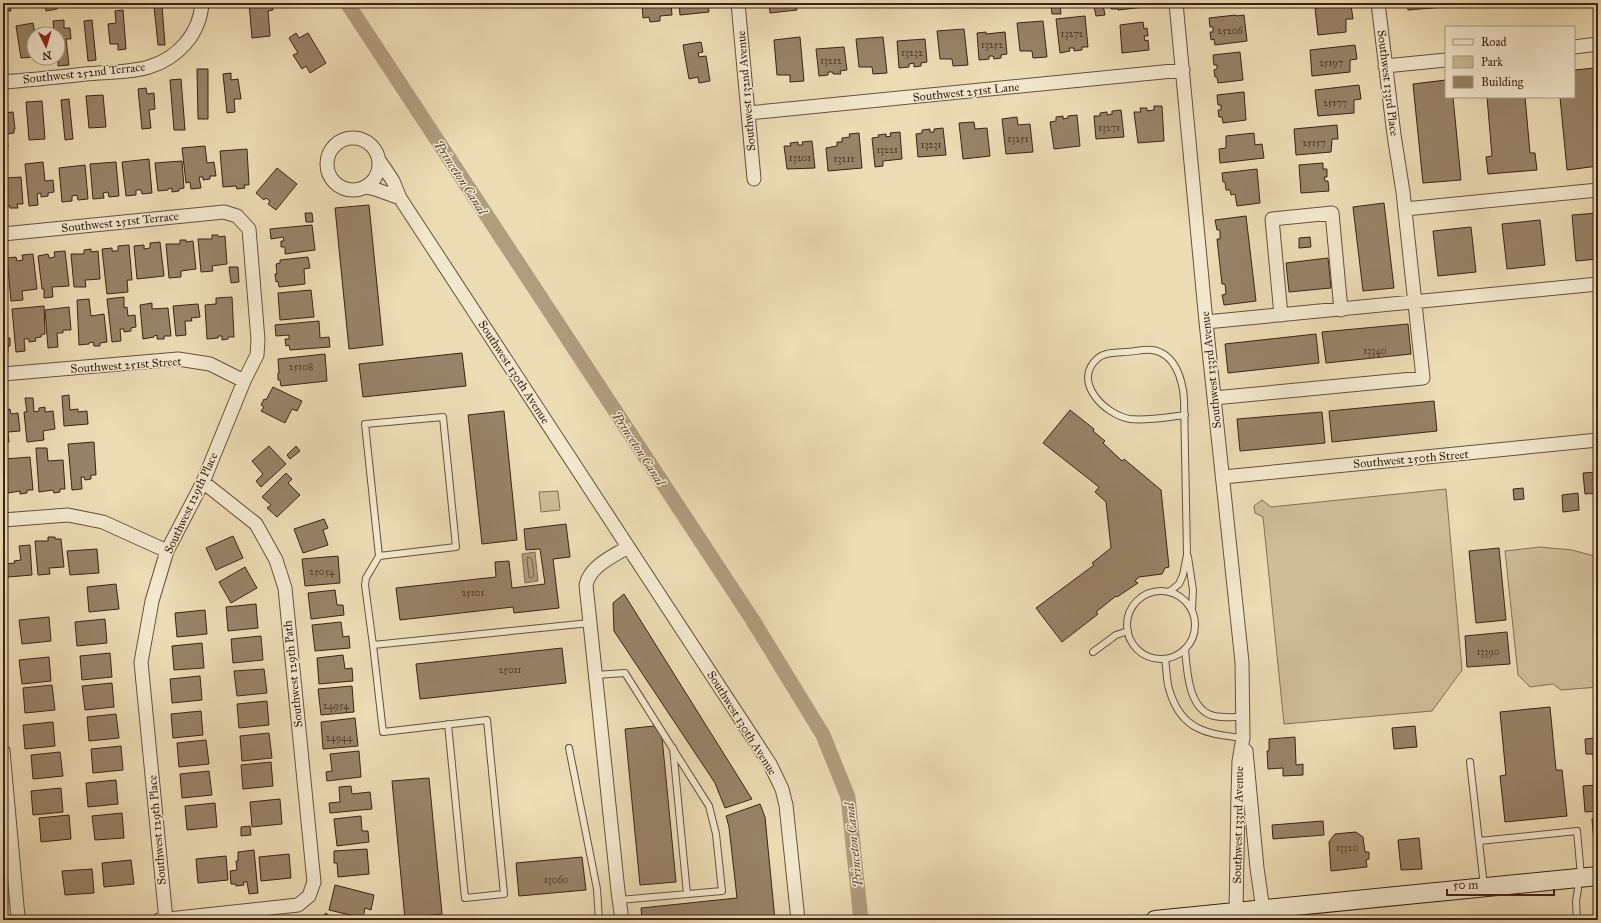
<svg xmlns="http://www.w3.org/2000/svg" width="1601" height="923" font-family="'IM FELL Great Primer',serif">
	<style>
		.green { fill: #cebd99; stroke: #847058 }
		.water { fill: #b09d7e; stroke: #816c54 }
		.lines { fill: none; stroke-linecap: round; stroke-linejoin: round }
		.shore { stroke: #76604a; stroke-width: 1 }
		.canal { stroke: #b09d7e; stroke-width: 15 }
		.building { fill: #978368; stroke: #3b2316 }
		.lane-casing { stroke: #67513e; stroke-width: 8 }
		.street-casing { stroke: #67513e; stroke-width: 15 }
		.secondary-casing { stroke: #3b2316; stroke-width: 20 }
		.lane { stroke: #f3e8ce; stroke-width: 6 }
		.street { stroke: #f3e8ce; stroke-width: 13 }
		.secondary { stroke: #f3e8ce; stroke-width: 18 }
		.labels { text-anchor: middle; stroke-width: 3; stroke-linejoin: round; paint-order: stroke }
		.number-label { font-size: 10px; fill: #523b2a }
		.street-label { font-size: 12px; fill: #3b2316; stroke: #f3e8ce }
		.water-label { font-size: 13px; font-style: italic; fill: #5e4835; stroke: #f3e8ce }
	</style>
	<rect width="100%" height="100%" fill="#ecdcb4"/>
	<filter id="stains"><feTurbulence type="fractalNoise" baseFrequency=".005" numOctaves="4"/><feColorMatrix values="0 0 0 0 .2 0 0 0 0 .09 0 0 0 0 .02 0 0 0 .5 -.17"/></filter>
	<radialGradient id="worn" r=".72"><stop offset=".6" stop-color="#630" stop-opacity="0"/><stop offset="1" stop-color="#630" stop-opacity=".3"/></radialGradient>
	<path class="green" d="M1446,489l16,181 -30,41 -148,13 -21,-207 -8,-4 -1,-7 8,-6 9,7z
		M558,491l2,19 -19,2 -2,-20z
		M1540,547l32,3 26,7v130l-37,3 -8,-6 -23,3 -12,-12 -13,-124z"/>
	<path class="water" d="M535,552l3,29 -13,2 -3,-29z"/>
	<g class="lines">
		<path class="shore" d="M528,557l4,2 2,17 -2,2 -3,-1 -2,-18z"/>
		<path class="canal" d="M347,3l405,616 71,116 25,62 13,123"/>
	</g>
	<path class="building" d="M3,3h7l1,8h-5v2l-3,1z
		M45,3h11l1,6 -11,2z
		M73,3h9l1,3 -9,1z
		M249,3h23l1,7 -5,1 2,25 -18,2z
		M642,3h29l1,12 -12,1v5l-10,1 -1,-5 -6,1z
		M679,3h29l1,9 -29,3z
		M769,3h27l1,7 -27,3z
		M1110,3h34l1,4 -27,3v-1h-7z
		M1407,3h37v4l-36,3z
		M1510,3h21l1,2 -21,2z
		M1060,4l1,10h-9l-1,-9z
		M1103,5l2,10 -9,1 -2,-9z
		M1351,5l2,14h-7v13l-28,3 -3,-27z
		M154,6h8l3,39h-7z
		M123,10l3,39 -8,1v-6h-8l-2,-20 8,-1 -1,-12z
		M1236,15v1l8,-1 3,26 -32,4 -1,-6 -3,1 -1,-8h3v-5h-3l-1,-9z
		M1085,16l3,31h-6v3l-8,1v-3h-5l1,3 -10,2 -4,-34z
		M64,20v8h6l1,11h-5l3,26 -11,1v-32h-4l-1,-13z
		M92,20l4,40 -8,1 -4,-40z
		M1043,21l4,36 -14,1 -1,-7h-12l-3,-28z
		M1143,22l1,7 3,-1 1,8h-4l1,5 3,-1 1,10 -27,3 -2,-28z
		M33,23l2,11 -1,23 -13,1 -5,-32z
		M964,29l4,36 -15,1 -1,-7h-12l-3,-28z
		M986,32v2l19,-2 2,22 -6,1v3l-7,1 -1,-3h-4v3l-10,1 -2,-27z
		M296,33l3,5 9,-5 18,30 -16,10 -4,-7 -4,3 -9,-14 5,-2 -9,-15z
		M800,37l4,44 -14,1v-7h-13l-3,-35z
		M883,37l4,36 -14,1 -1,-7h-13l-3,-28z
		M925,39l2,23 -6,1v3l-7,1v-4l-5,1v3l-10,1 -2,-27z
		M701,42l2,10 -5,1 1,4 7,-1 4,25 -11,2 -1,-6 -9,2 -6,-34z
		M1355,45l2,14 -7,1v12l-38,4 -2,-26z
		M844,47l3,23 -7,1 1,3h-8v-2h-5v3l-9,1 -3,-27z
		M1240,52l3,28 -25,3 -1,-6h-2l-1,-7 3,-1v-4h-3l-1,-10z
		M1595,68l3,32v66l-31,4 -7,-73h14v-27z
		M197,69h11v50h-10z
		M231,73v7l7,-1 3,20h-7l1,13 -8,1 -4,-39z
		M181,79l4,51h-11l-4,-50z
		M1446,80v17h7l8,83 -38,3 -10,-99z
		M1359,85l2,14 -7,1v13l-36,3 -3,-26z
		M146,88l1,6 7,-1 1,16 -6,1 2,18 -9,1 -4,-40z
		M1244,92l2,28 -23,3 -1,-6h-3l-1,-7h3v-5h-3l-1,-10z
		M103,95l3,32 -17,1 -3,-32z
		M1487,97h38l5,56h5l2,17 -49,4 -2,-17 6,-1z
		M69,99l4,40 -8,1 -4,-40z
		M42,101l3,38 -16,1 -3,-38z
		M1154,106h8l2,35 -26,2 -4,-31h7l-1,-4h7v3l7,-1z
		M3,108l1,5 9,-1 2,17h-1v4l-7,1 1,13h-5z
		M1121,110l3,27 -28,2 -2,-23h6v-3l7,-1v3l5,-1v-3z
		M1077,115l3,31 -26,3 -4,-27 6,-1v-4l7,-1v3l5,-1v-2z
		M1017,117l1,8 12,-1 3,28 -27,2 -4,-35z
		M974,122l1,7 12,-1 3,28 -27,3 -4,-36z
		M1337,125l1,14h-6l-1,13 -35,3 -2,-26z
		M943,128l3,27 -28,2 -2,-23 6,-1v-3l8,-1v3h4v-3z
		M900,132l2,27 -19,2v5l-8,1 -3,-29 7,-1 -1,-2 8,-1v3l5,-1 -1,-3z
		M859,133l3,35 -34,3 -2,-23 11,-2v-4h5v-4l8,-1 -1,-3z
		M1254,133l1,12 7,-1 2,14 -44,5 -1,-14 7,-1v-12z
		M812,141l3,27 -28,1 -3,-23h7l-1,-3 8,-1v3h5l-1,-3z
		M205,146l2,17 7,-1 2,14h-6v3l-7,1v-3h-4l2,11 -10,1 -1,-7 -4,1 -4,-35z
		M247,149l2,36h-5l1,3 -8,1 -1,-3 -13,1 -3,-36z
		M149,159l3,34 -10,1 -1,-4h-5v5l-10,1 -4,-34z
		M182,161l2,27 -5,1v2l-7,1v-4l-4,1v1l-10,1 -3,-28z
		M43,162l2,19 8,-1 1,12 -6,1v3l-7,1v-4l-4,1 1,11 -9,1 -4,-42z
		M116,162l3,34 -10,1 -1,-5 -5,1 1,5 -11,1 -3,-35z
		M1323,163v6h4v8h-3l1,4h3l1,10 -28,2 -2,-28z
		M85,165l3,34 -10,1 -1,-5 -5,1v5l-10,1 -3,-34z
		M277,168l20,16 -21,26 -8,-6 2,-3 -4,-3 -2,2 -8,-7z
		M1257,169l3,34 -23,3 -2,-12 -4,1 -1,-5h-4l-1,-8h-2l-1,-9z
		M3,171h3l1,7 14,-1 2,27h-6l1,4h-8l-1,-3 -6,2z
		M1384,203l10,85 -31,3 -10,-84z
		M369,205l14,140 -34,4 -14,-141z
		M305,213h7l1,9h-7z
		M1598,213v46l-22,2 -4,-46z
		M1246,216l10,85 -32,4 -2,-10 4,-1 -1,-10h-3l-5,-45h3v-9h-3l-2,-10z
		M1540,220l5,45 -38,4 -5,-45z
		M312,225l3,25 -30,4v-7h-4v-6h3l-1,-4 -12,2 -1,-10z
		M1471,227l5,45 -38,4 -5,-45z
		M212,235h6l1,2 6,-1 2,28 -15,2 1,5 -12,1 -3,-33h14z
		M1310,237l1,10 -12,1v-10z
		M180,240h6v2l7,-1 3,28 -15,2v6l-12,1 -3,-34h14z
		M160,242l4,34 -27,3 -3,-33 10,-1v4l6,-1v-5z
		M129,245l3,35h-5l1,12 -21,2 -5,-45 10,-1v3h6v-5z
		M91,249v3l7,-1 2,28 -15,1 1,7h-12l-3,-33h13v-4z
		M65,251l4,35 -17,1 1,10 -9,1v-9h-2l-4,-33 10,-2 1,4 6,-1 -1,-5z
		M33,254l4,35 -15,2 1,9 -12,1 -4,-43 9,-1 1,4 6,-1 -1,-5z
		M308,257l2,11 -6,1 1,15 -26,3 -1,-6 -2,1 -1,-8h2l-1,-10 4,-1v-3z
		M1328,258l3,30 -42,4 -3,-29z
		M229,267h9l1,15 -8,1z
		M311,290l3,27 -34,3 -2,-27z
		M124,297v11l3,-1 1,9 7,-1 1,12 -5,1v3l-7,1v-3h-4l1,12 -9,1 -5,-43z
		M232,297l2,40h-6v2l-6,1v-4h-4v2l-11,1 -2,-34 11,-1v-6z
		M89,299l2,17 13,-2 3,28 -7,1v3h-6l-1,-4 -4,1v1l-10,1 -2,-45z
		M152,303v6l16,-1 3,28h-7v3h-7v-4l-3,1v1l-11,2 -3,-34z
		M198,304l2,13 -9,1 1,3h-7l1,14 -10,1 -3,-30z
		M44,306l1,28 -4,1v2l-6,1 1,3 -7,1v-3h-5l1,12 -9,1 -4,-43z
		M69,307l2,23h-8v3h-6l1,14 -10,1 -3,-38z
		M3,316l1,7h2l1,15h3v8h-2v6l-5,1z
		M319,321l1,17 9,-1 1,10 -40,3 -1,-5 -3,1 -1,-7h4v-4l-13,1 -1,-11z
		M1408,324l3,30 -85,9 -4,-31z
		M1316,334l3,29 -91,10 -3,-29z
		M462,353l4,33 -103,11 -4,-33z
		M325,354l2,27 -46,5 -1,-6h-2v-7h1l-1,-14z
		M273,387l29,14 -5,10 -5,-2 -7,14 -24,-12 3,-4 -3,-2 3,-6 2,1z
		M69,395l1,15 8,-1v3l9,-1 1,13 -24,2 -2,-30z
		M25,398h8l1,14 5,-1v-3l6,-1v5l8,-1 2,18 -12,2 1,9 -17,2 -3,-30h3z
		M1434,401l3,30 -105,11 -3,-31z
		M10,409l1,5 7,-1 2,18 -12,1 1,10h-6v-29h1v-3z
		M1070,410l24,19 -1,2 12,10 -2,2 19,18 2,-2 37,31 8,77 -4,1 -3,6 -23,3 -4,4 3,2 -21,14 -1,-1 -20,16 2,2 -36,28 -26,-34 58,-43 -2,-2 19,-15 -5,-46 -11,-10 4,-5 -56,-44z
		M504,411l13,129 -35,4 -14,-129z
		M1322,412l3,31 -85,8 -3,-32z
		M94,442l2,33h-5v4l-6,1 -1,-3h-3l1,12 -10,1 -4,-46z
		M269,446l17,18 -25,23 -5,-6 7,-7 -11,-13z
		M296,446l4,5 -10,8 -3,-4z
		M36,448h11l1,13 15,-1 2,29h-5v3l-6,1 -1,-3 -14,2z
		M30,457l3,33h-6v3l-7,1v-3l-12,2 -3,-34z
		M1598,472v21l-13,1 -2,-21z
		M286,473l6,6 -4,4 12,12 -23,22 -10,-9 4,-3 -9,-8z
		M1523,488l1,11 -10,1 -1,-11z
		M1578,493l1,17 -16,2 -1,-17z
		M324,519l4,9 -5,2 5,15 -25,8 -9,-24z
		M566,524l4,33 -17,2 6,49 -45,5 -1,-6 -113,13 -4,-32 100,-11 -1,-15 14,-1 3,27 33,-4 -5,-35 -14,1 -2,-21z
		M233,536l10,22 -27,12 -10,-22z
		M48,537h7v2h6l3,28 -15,1 1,6 -12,1 -3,-34h13z
		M30,545l2,30 -24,2 -2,-13 9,-1 -1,-2 7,-1 -2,-14z
		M1499,548l7,72 -30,3 -7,-72z
		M97,549l2,24 -29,2 -3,-24z
		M338,556l2,27 -35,3 -3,-27z
		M245,567l12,21 -26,15 -12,-21z
		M116,584l3,25 -30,3 -2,-25z
		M335,590l2,15h6l1,10 -33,4 -3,-26z
		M624,594l128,205 -27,9 -10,-25 -101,-152 -1,-28z
		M256,604l2,24 -30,3 -2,-24z
		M205,610l2,24 -30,3 -2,-24z
		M49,617l2,24 -29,3 -3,-24z
		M105,619l2,24 -30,3 -2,-24z
		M341,622l2,15 6,-1 1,12 -35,3 -3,-26z
		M1507,632l3,32 -43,3 -2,-31z
		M261,636l2,24 -30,3 -2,-24z
		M202,643l2,25 -30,2 -2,-24z
		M562,648l4,35 -146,16 -4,-35z
		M110,653l2,24 -30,3 -2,-24z
		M343,655l2,14 7,-1 1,13 -34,3 -2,-26z
		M49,657l2,24 -29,3 -3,-24z
		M264,669l3,24 -30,3 -3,-25z
		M200,676l2,24 -30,3 -2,-24z
		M112,683l2,24 -29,3 -3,-24z
		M52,685l3,25 -30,3 -2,-25z
		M352,686l2,26 -33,3 -3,-26z
		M267,701l2,24 -30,3 -2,-24z
		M1550,707l6,63h6l5,46 -62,6 -5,-46 6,-1 -6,-63z
		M201,711l2,24 -30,3 -2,-24z
		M116,714l3,24 -30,3 -2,-24z
		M355,718l3,28 -35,3 -2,-27z
		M53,722l2,24 -30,3 -2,-24z
		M654,726l8,11 14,145 -36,3 -15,-156z
		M1415,726l2,21 -23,2 -2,-21z
		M1598,729v51h-3l-2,-26h-7l-1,-15 10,-1 -1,-8z
		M269,733l3,25 -30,3 -2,-25z
		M1295,737l1,28 7,-1v11l-20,1v-8l-15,1 -1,-18h2v-12z
		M206,740l3,24 -30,3 -2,-24z
		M121,746l2,24 -30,3 -2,-24z
		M359,751l2,26 -34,4 -1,-9 6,-1 -2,-17z
		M60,752l3,24 -30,3 -2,-24z
		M271,762l2,24 -30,3 -2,-24z
		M209,771l3,24 -30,3 -2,-24z
		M429,778l13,136 -18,2 1,4h-20l-13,-139z
		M116,780l2,24 -30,3 -2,-24z
		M1598,785v26l-13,1 -2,-26z
		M351,786l1,8 18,-2 2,17 -42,4 -1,-10 11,-1 -1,-15z
		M61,788l2,24 -30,3 -2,-24z
		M280,799l2,25 -30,3 -2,-25z
		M215,803l2,24 -30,3 -2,-24z
		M760,804l5,13 10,103h-133l-1,-12 96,-10 -8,-71 -3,-11z
		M122,813l2,25 -29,2 -3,-24z
		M69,815l2,24 -30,3 -2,-24z
		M361,816l1,15h6l1,11 -32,4 -3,-27z
		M1598,818v37h-3l-3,-36z
		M1323,821l1,14 -51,4 -1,-14z
		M250,826l1,9 -10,1v-9z
		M1356,832l7,5 2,15h4v7l-3,1 1,7 -36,4 -2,-29 2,-3 4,-5z
		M1419,838l3,31 -21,1 -3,-30z
		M367,849l2,25 -31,3 -1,-14h-3v-12z
		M254,850l4,43 -9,1 -2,-12h-4l1,3 -8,1v-2h-5l-1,-13 7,-1 -1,-9h2v-9z
		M289,854l2,24 -30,3 -2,-24z
		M226,856l2,24 -30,3 -2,-24z
		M582,857l4,33 -67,6 -3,-33z
		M131,860l3,24 -30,3 -2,-24z
		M92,869l2,24 -29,2 -3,-24z
		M335,885l39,10 -3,15 -6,-2 -2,10 -34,-8z
		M326,913l8,7h-14z"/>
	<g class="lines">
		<defs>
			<path id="lane" d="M379,556l77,-9 -13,-130 -78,7 14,132 -13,22 -1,7 8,60 217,-22
				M1188,557l5,33 -1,19
				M1127 625a34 34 0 1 1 68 0a34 34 0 1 1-68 0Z
				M1169,592l10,-8 4,-9 4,-20 -3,-155c-1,-20 -9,-47 -32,-50 -9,-1 -19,2 -28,2 -8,1 -19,0 -26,6 -27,23 7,57 32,61 18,2 37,-2 55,-4
				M373,645l10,87 104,-12 17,174 -39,4 -17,-174
				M1185,649c2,21 3,61 29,67 9,2 20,1 29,1
				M1093,652l23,-17 12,-4
				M1165,659c2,10 1,23 5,33 12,39 38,42 73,46
				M595,675l30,-2 84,133 7,28 6,57 -103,9
				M569,748l28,141 2,31
				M673,748l14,146
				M1470,762l14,124
				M1479,841l98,-10 4,45
				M1577,880l1,9 -2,12 1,19"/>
			<path id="street" d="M738,3l16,176
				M1176,3l30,319 36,340 1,76 -4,23 -1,34 -2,118
				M1574,47l24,-3
				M1385,66l61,-6
				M3,82c27,-2 55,-5 82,-8 21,-2 44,-1 64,-7 29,-9 51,-33 53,-64
				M748,113l435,-43
				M327 164a26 26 0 1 1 52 0a26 26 0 1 1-52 0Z
				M379,160l14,21 7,17 370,566 12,25 4,16 12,115
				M365,187l10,2 25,9
				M1405,209l193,-19
				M3,234l221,-22 13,4 12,13 9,111 -1,15 -13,26 -41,101 -36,69 -15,50 -11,61 25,258
				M1281,315l-9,-96 60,-6 9,97
				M1206,322l392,-38
				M3,374l175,-15 32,5 34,17
				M1214,398l209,-20 -20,-186 -9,-57 -16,-132
				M1223,477l375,-37
				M3,520l65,-5 35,7 64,29
				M3,751l15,166 2,3
				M1246,751l11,117 6,42
				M159,920l139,-15 11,-9 5,-14 -29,-294 -9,-28 -20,-36 -53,-42
				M622,920l-4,-29 -32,-306c4,-19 26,-28 42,-38"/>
			<path id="secondary" d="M1155,920l443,-44"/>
		</defs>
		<use href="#lane" class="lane-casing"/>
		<use href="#street" class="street-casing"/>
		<use href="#secondary" class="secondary-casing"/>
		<use href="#lane" class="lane"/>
		<use href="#street" class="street"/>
		<use href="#secondary" class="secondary"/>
	</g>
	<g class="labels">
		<g class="number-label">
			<text x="1230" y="34">25206</text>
			<text x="1072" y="37">13272</text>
			<text x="992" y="48">13252</text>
			<text x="912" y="56">13232</text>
			<text x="831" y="64">13212</text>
			<text x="1331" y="66">25197</text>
			<text x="1335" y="106">25177</text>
			<text x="1109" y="131">13271</text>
			<text x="1018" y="142">13251</text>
			<text x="1314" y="146">25157</text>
			<text x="931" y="148">13231</text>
			<text x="887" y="153">13221</text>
			<text x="800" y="161">13201</text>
			<text x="844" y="162">13211</text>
			<text x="1375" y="354">13340</text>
			<text x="301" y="370">25108</text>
			<text x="322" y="575">25054</text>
			<text x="473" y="596">25101</text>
			<text x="1488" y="655">13390</text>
			<text x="510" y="673">25011</text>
			<text x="336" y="709">24954</text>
			<text x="339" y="741">24944</text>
			<text x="1347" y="851">13320</text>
			<text x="556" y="883">13060</text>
		</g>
		<g class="street-label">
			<text transform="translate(84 73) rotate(-6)" y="4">Southwest 252nd Terrace</text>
			<text transform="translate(1388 83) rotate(83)" y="4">Southwest 133rd Place</text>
			<text transform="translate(746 91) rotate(-95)" y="4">Southwest 132nd Avenue</text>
			<text transform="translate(966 92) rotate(-6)" y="4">Southwest 251st Lane</text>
			<text transform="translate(120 222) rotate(-6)" y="4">Southwest 251st Terrace</text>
			<text transform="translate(126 365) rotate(-4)" y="4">Southwest 251st Street</text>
			<text transform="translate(1211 370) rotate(-96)" y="4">Southwest 133rd Avenue</text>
			<text transform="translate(514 372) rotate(57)" y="4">Southwest 130th Avenue</text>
			<text transform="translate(1411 459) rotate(-5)" y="4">Southwest 250th Street</text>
			<text transform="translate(191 503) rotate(-65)" y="4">Southwest 129th Place</text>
			<text transform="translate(293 674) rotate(-96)" y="4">Southwest 129th Path</text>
			<text transform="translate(742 723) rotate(58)" y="4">Southwest 130th Avenue</text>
			<text transform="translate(1238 825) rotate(-89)" y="4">Southwest 133rd Avenue</text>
			<text transform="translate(157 830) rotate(-95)" y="4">Southwest 129th Place</text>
		</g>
		<g class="water-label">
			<text transform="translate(461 177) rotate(57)" y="5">Princeton Canal</text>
			<text transform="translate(639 448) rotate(57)" y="5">Princeton Canal</text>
			<text transform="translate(853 845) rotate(-96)" y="5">Princeton Canal</text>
		</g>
	</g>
	<rect width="1601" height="923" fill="none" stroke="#ecdcb4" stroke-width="16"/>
	<rect x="4" y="4" width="1593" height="915" fill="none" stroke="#3b2316" stroke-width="2"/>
	<rect x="8" y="8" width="1585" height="907" fill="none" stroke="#3b2316"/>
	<rect x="1445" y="26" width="130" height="72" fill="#f3e8ce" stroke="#a99984"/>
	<rect x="1453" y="39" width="20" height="6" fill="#f3e8ce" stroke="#a99984"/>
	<text x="1481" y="46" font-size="12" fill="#3b2316">Road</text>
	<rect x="1453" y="56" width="20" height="12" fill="#cebd99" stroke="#a99984"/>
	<text x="1481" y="66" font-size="12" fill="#3b2316">Park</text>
	<rect x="1453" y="76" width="20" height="12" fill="#978368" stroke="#a99984"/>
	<text x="1481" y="86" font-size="12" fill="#3b2316">Building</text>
	<g transform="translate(46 46) rotate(175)"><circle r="19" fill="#f3e8ce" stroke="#a99984"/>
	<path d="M0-3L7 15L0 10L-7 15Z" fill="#8f2418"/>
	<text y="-6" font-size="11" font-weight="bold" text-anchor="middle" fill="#3b2316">N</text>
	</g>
	<path d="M1447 889v6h107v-6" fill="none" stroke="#3b2316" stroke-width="2"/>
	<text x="1453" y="889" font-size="12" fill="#3b2316" stroke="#f3e8ce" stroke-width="3" paint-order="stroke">50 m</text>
	<rect width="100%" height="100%" filter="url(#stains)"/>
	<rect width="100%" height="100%" fill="url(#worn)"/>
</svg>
